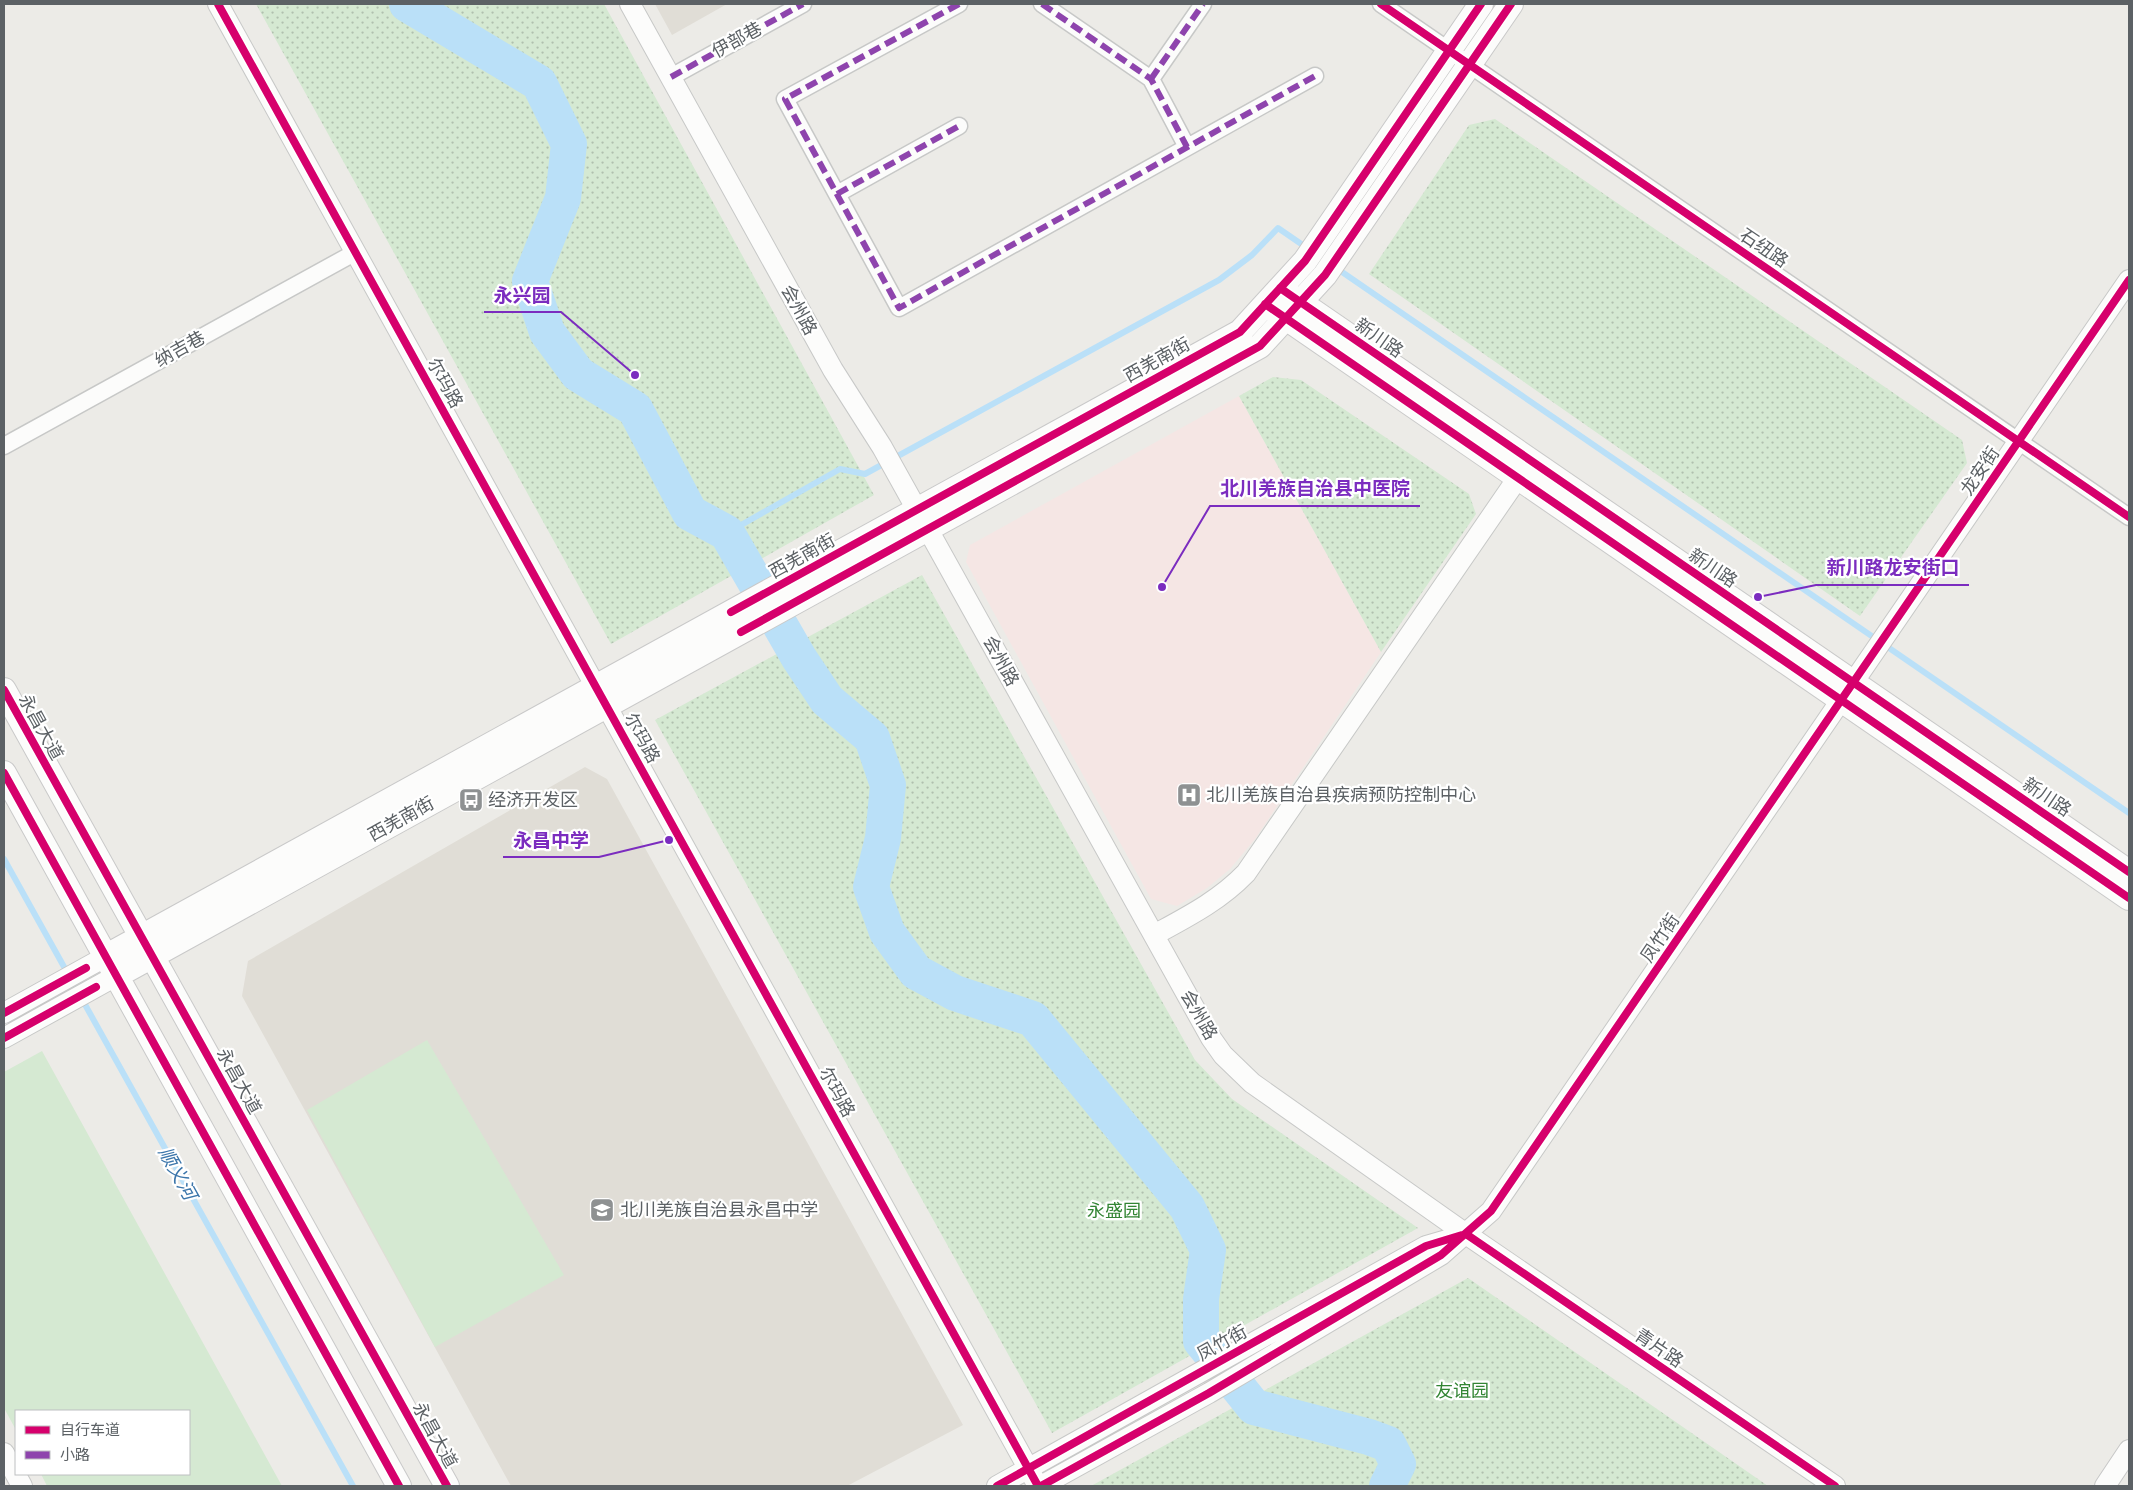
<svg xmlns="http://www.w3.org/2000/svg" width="2133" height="1490" font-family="'Exo 2','Noto Sans SC',sans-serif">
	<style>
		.education { fill: #e0ddd6 }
		.medical { fill: #f5e6e4 }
		.green { fill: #d5e9d2 }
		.park { fill: url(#park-dots) }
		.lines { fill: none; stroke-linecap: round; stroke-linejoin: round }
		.stream { stroke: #bae0f8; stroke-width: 6 }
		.river { stroke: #bae0f8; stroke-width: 36 }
		.minor-casing { stroke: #c7c8c7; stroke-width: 19 }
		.tertiary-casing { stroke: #c7c8c7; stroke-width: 22 }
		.secondary-casing { stroke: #c9c9c9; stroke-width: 26 }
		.minor { stroke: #fcfcfb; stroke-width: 16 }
		.tertiary { stroke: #fcfcfb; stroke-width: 20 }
		.secondary { stroke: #fcfcfb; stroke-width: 24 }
		.quiet { stroke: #8e44ad; stroke-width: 6; stroke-dasharray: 12 6; stroke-linecap: butt }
		.cycleway-casing { stroke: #fff; stroke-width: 11 }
		.cycleway { stroke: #d6006c; stroke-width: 8 }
		.labels { text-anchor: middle; stroke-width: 4.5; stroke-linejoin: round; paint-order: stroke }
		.street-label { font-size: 18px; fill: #5c6165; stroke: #fff }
		.poi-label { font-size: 18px; fill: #5c6165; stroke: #fff; text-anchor: start }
		.park-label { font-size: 18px; fill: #338534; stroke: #fff }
		.water-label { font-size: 19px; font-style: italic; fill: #3c76ab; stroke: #fff }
		.leader { fill: none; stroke: #7b2cbf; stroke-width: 2 }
		.callout-dot { fill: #7b2cbf; stroke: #fff; stroke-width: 2 }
		.callout-label { font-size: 19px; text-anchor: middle; font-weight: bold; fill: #7b2cbf; stroke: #fff; stroke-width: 4.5; stroke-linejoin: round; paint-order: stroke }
	</style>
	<defs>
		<pattern id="park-dots" width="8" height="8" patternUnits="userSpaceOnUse" patternTransform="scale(1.25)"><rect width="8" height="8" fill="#d5e9d2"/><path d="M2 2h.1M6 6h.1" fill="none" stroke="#b0c0ae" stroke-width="1.8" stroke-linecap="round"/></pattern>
	</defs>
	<rect width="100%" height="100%" fill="#ecebe7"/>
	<path class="education" d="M655,4h72l-55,31z
		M585,767l22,12 356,646 -116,61h-336l-269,-490 6,-35z"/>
	<path class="medical" d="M1239,396l142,256 -126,187 -25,30 -23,19 -30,18 -26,-7 -185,-337 4,-17z"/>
	<path class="green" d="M427,1040l137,235 -129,72 -128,-237z
		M42,1051l240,435h-235l-6,-12h148v-63h-173v19l-12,-22v-336z"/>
	<path class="park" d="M256,4h348l270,491 -263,149z
		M1495,119l467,321 5,23 -107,153 -491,-342 100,-149z
		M1273,377l28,3 168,114 7,20 -95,138 -142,-256z
		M922,575l273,485 37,39 186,129 -366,205 -397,-713z
		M1468,1278l300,208h-677z"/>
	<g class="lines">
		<path class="stream" d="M727,533l113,-64 25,5 354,-194 33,-25 26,-27 851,585
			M4,859l349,627"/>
		<path class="river" d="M407,4l132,79 30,61 -6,54 -33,83 17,51 31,42 57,35 55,104 37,20 72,125 28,42 45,38 16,47 -5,53 -12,49 16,45 29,40 39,21 78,26 154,188 21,43 -7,49v42l53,66 115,30 19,7 10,20 -11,22"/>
		<defs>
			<path id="minor" d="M959,4l-174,95 114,209 416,-232
				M1042,4l109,75 36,68
				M1381,4l748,513
				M671,77l132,-73
				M1151,79l52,-75
				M837,194l122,-68
				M4,446l352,-194"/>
			<path id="tertiary" d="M218,4l820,1482
				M630,4l203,366 49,77 329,591 12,17 29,28 214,151 369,252
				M1154,935c33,-18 65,-34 92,-62l280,-407
				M4,1013l101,-56
				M4,1038l112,-62
				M4,1453l18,33
				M997,1486l429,-240 31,-9
				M1041,1486l168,-93 232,-138 50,-44 638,-931
				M2105,1486l24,-36"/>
			<path id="secondary" d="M1288,294l841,578
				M1273,309l856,589
				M4,690l443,796
				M4,773l395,713
				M105,957l1135,-625 65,-71 176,-257
				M116,976l1144,-630 65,-71 186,-271"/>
		</defs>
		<use href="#minor" class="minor-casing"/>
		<use href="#tertiary" class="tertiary-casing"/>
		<use href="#secondary" class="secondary-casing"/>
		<use href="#minor" class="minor"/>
		<use href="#tertiary" class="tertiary"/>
		<use href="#secondary" class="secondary"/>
		<path class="quiet" d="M959,4l-174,95 114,209 416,-232
			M1042,4l109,75 36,68
			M671,77l132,-73
			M1151,79l52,-75
			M837,194l122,-68"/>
		<defs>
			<path id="cycleway" d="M218,4l820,1482
				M1381,4l748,513
				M1280,288l849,584
				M1265,304l864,594
				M731,612l509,-280 65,-71 176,-257
				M741,632l519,-286 65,-71 186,-271
				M4,690l443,796
				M4,773l395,713
				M4,1013l82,-45
				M4,1038l92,-51
				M1466,1234l369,252
				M997,1486l429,-240 36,-11
				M1041,1486l168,-93 232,-138 50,-44 638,-931"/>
		</defs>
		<use href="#cycleway" class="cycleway-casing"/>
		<use href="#cycleway" class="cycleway"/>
	</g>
	<defs>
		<symbol id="hospital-square" viewBox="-11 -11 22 22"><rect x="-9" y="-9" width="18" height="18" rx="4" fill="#8e9192" stroke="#fff"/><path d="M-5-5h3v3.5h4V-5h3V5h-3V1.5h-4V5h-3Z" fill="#fff"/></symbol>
		<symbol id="bus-square" viewBox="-11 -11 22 22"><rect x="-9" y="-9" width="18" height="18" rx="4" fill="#8e9192" stroke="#fff"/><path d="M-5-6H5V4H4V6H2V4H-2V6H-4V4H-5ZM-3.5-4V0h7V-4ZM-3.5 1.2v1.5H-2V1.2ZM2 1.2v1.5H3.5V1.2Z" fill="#fff"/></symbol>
		<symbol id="school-square" viewBox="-11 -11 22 22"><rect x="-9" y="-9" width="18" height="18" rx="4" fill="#8e9192" stroke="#fff"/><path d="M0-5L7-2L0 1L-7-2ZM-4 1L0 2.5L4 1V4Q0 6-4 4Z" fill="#fff"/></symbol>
	</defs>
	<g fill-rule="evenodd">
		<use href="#hospital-square" x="1175" y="781" width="28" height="28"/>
		<use href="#bus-square" x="457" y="786" width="28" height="28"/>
		<use href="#school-square" x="588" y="1196" width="28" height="28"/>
	</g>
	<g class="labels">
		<g class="street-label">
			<text transform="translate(737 40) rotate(-29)" y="6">伊部巷</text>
			<text transform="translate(1764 248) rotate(34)" y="6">石纽路</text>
			<text transform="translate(799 310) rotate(61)" y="6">会州路</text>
			<text transform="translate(1379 338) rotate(35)" y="6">新川路</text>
			<text transform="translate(180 349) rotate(-29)" y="6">纳吉巷</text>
			<text transform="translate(1157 360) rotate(-29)" y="6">西羌南街</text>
			<text transform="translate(445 383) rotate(61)" y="6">尔玛路</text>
			<text transform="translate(1980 471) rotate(-56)" y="6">龙安街</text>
			<text transform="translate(802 556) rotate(-29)" y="6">西羌南街</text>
			<text transform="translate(1713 568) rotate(34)" y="6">新川路</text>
			<text transform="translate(1001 661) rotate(61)" y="6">会州路</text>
			<text transform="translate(41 727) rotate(61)" y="6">永昌大道</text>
			<text transform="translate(642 738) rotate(61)" y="6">尔玛路</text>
			<text transform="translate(2047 797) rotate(34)" y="6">新川路</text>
			<text transform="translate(401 819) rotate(-29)" y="6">西羌南街</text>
			<text transform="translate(1660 938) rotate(-56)" y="6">凤竹街</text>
			<text transform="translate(1199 1015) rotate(60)" y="6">会州路</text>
			<text transform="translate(239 1081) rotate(61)" y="6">永昌大道</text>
			<text transform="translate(837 1092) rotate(61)" y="6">尔玛路</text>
			<text transform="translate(1222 1343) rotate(-29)" y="6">凤竹街</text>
			<text transform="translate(1659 1348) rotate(34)" y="6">青片路</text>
			<text transform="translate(435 1435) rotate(61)" y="6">永昌大道</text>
		</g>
		<g class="poi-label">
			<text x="1206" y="801">北川羌族自治县疾病预防控制中心</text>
			<text x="488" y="806">经济开发区</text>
			<text x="620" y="1216">北川羌族自治县永昌中学</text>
		</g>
		<g class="park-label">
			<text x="1114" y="1217">永盛园</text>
			<text x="1462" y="1397">友谊园</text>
		</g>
		<g class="water-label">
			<text transform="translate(178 1173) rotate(61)" y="7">顺义河</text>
		</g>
	</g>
	<path class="leader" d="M635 375L561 312H484M1162 587L1210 506H1420M1758 597L1816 585H1969M669 840L599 857H503"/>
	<g class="callout-dot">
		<circle cx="635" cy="375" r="5"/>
		<circle cx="1162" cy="587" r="5"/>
		<circle cx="1758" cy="597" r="5"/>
		<circle cx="669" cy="840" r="5"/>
	</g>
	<g class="callout-label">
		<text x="522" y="302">永兴园</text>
		<text x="1315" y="495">北川羌族自治县中医院</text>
		<text x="1893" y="574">新川路龙安街口</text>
		<text x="551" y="847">永昌中学</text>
	</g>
	<rect width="2133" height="1490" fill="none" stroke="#5c6165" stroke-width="10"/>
	<rect x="15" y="1410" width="175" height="65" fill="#ffffff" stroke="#bec0c1"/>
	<rect x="25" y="1426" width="25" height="8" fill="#d6006c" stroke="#bec0c1"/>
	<text x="60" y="1435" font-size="15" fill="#5c6165">自行车道</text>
	<rect x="25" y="1451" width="25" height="8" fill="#8e44ad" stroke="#bec0c1"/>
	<text x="60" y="1460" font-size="15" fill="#5c6165">小路</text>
</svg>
